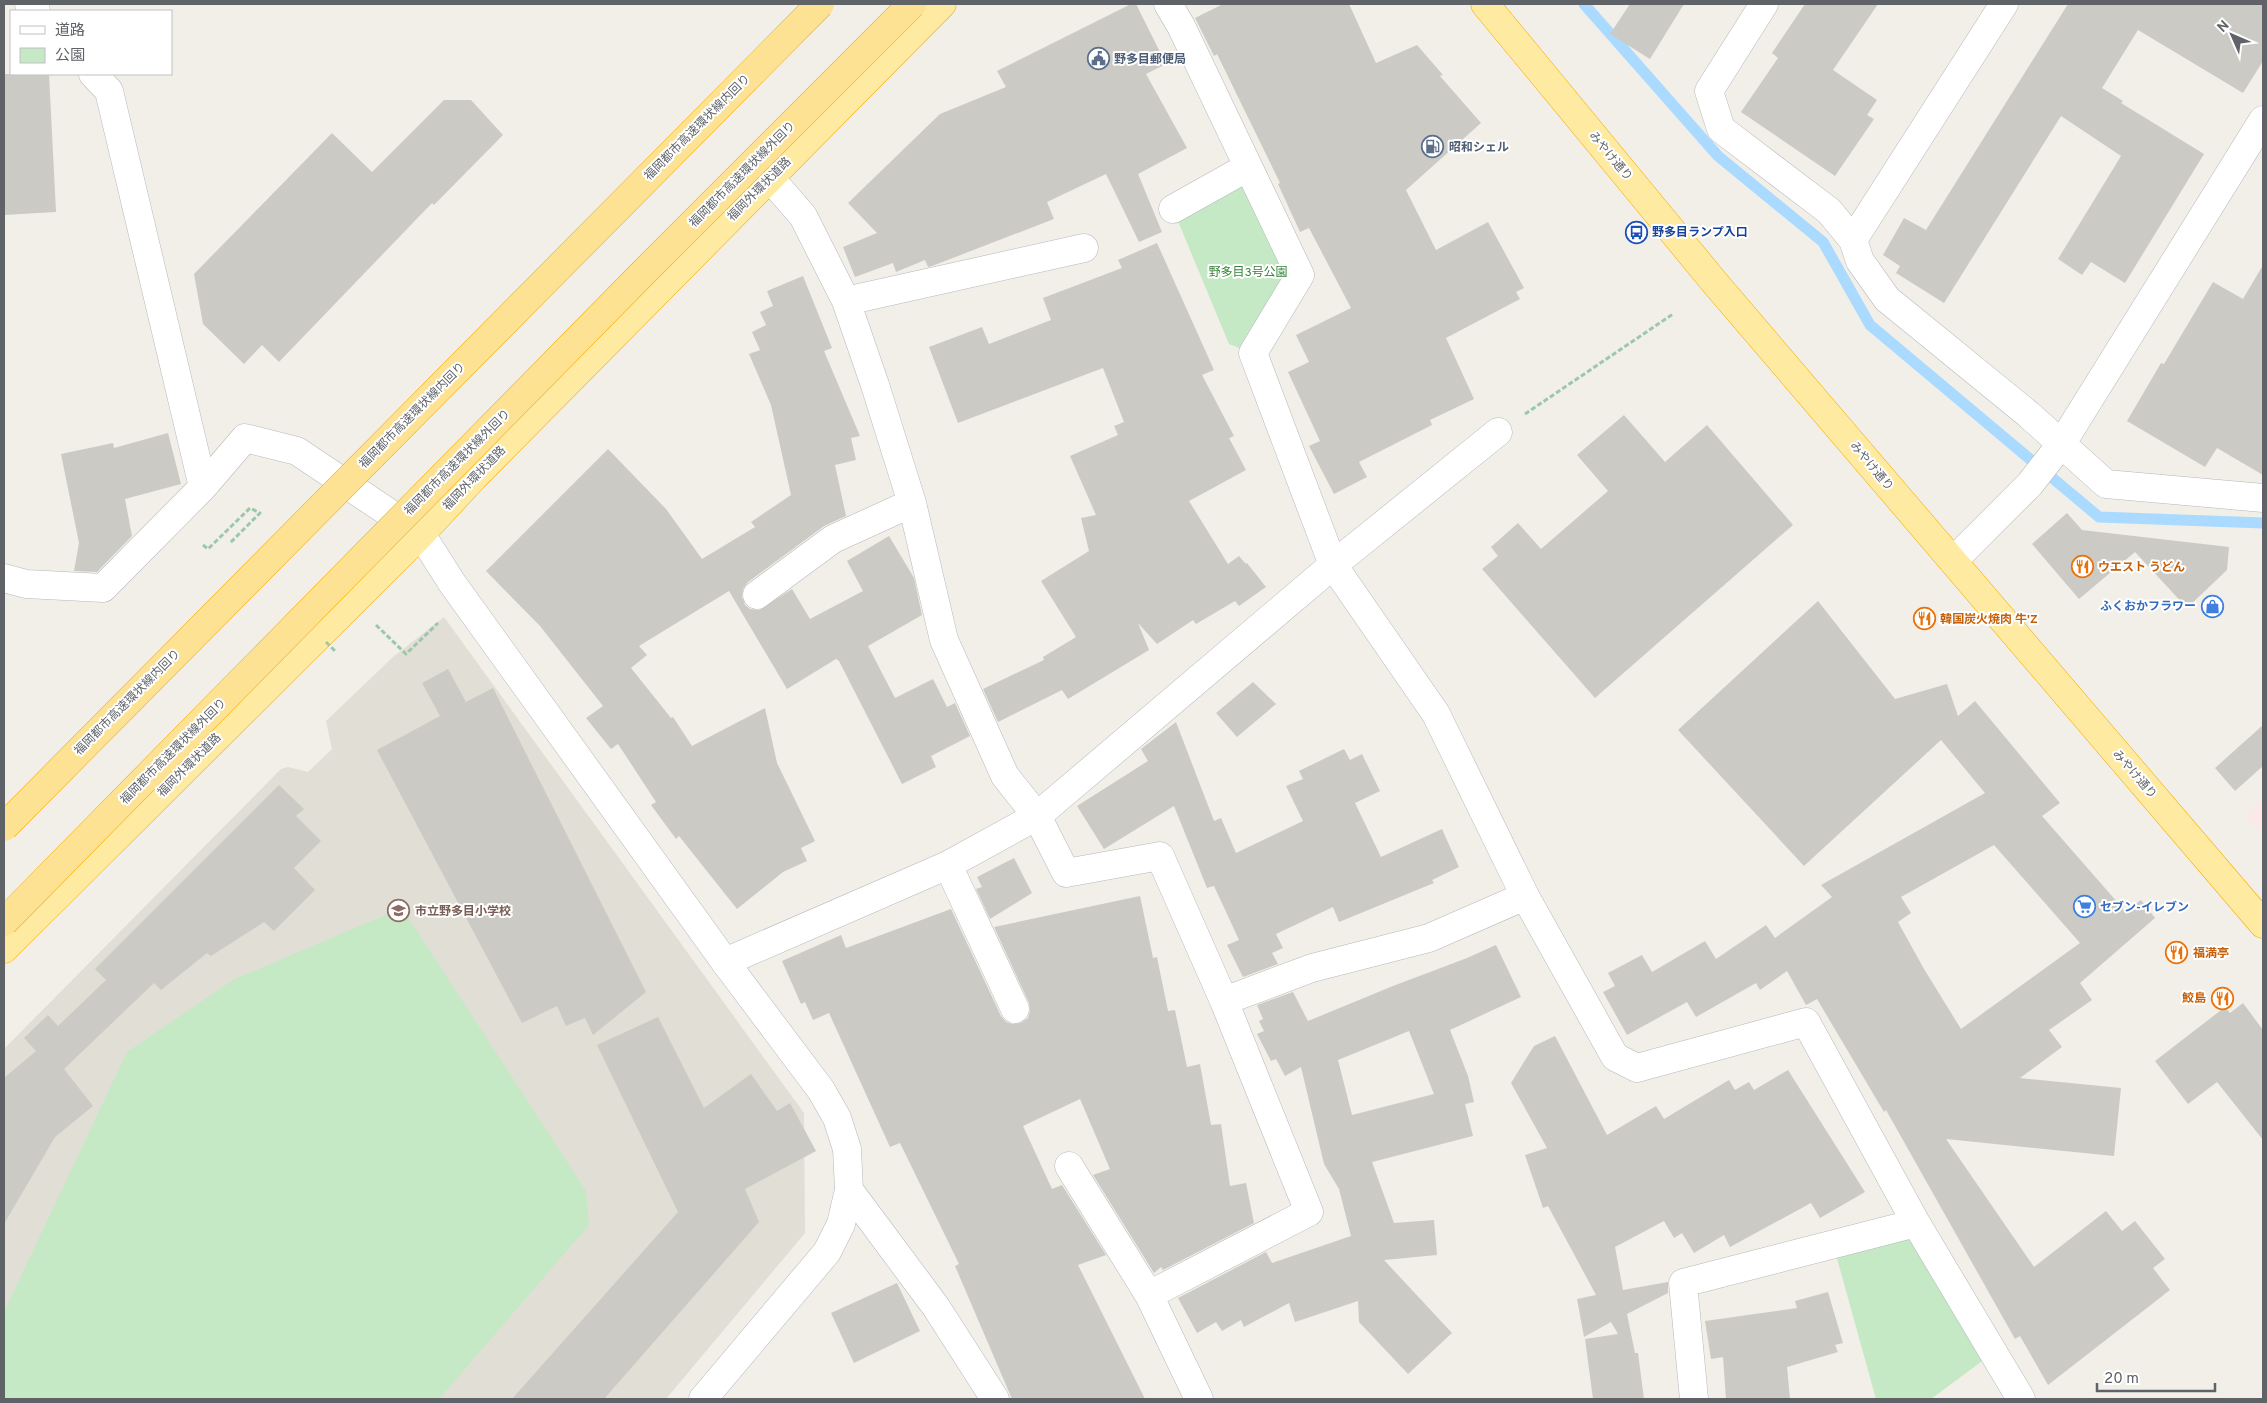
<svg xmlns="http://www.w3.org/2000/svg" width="2267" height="1403" font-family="Overpass,'Noto Sans JP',sans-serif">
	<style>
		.education { fill: #e1ded6 }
		.medical { fill: #fce8e6 }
		.green { fill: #c5e8c5 }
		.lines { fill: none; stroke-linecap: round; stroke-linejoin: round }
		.stream { stroke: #aadaff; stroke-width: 11 }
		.building { fill: #cccac5; fill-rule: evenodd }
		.minor-casing { stroke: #b5b8bc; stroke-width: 29 }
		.tertiary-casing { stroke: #b5b8bc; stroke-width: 29 }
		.trunk-casing { stroke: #f9ab00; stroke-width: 29 }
		.path { stroke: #9cc7a9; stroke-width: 3; stroke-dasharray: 5 2.5; stroke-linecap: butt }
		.minor { stroke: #fff; stroke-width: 28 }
		.tertiary { stroke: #fff; stroke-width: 28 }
		.trunk { stroke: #feeaa1; stroke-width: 28 }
		.motorway-bridge-casing { stroke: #f9ab00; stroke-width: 29; stroke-linecap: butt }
		.path-bridge { stroke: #9cc7a9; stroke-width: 3; stroke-dasharray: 5 2.5; stroke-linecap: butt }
		.motorway-bridge { stroke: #fde293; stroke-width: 28 }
		.labels { text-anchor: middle; stroke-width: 4; stroke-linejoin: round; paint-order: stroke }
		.service-label { font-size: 12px; font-weight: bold; fill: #4e5e75; stroke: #fff; text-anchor: start }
		.street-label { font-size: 12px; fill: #5f6368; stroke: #fff }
		.transit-label { font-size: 12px; font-weight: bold; fill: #164399; stroke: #fff; text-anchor: start }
		.park-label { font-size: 12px; fill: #348238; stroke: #fff }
		.food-label { font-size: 12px; font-weight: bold; fill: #c56008; stroke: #fff; text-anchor: start }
		.shop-label { font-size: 12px; font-weight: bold; fill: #366cbe; stroke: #fff; text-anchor: end }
		.education-label { font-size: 12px; font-weight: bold; fill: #785e54; stroke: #fff; text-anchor: start }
	</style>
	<rect width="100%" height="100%" fill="#f1efe8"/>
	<path class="education" d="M444,617l360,496 1,120 -139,166h-662v-350l277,-280 7,-2 20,5 24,-23 -6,-28 67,-64z"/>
	<path class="medical" d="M2263,798v36l-17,-18z"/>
	<path class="green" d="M1248,167l52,108 -47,78 -24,-9 -56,-135z
		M402,908l184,283 3,34 -150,174h-435v-87l123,-260 106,-72z
		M1916,1223l77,130 -62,46h-55l-43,-155z"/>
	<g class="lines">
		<path class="stream" d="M1584,4l134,152 105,86 47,83 229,192 164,6"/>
	</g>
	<path class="building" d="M1131,4h5l30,60 -20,10 41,74 -49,26 24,58 -23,10 -33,-68 -59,28 7,17 -122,47 -4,1 -3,-7 -29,12 -3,-9 -38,14 -12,-30 34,-14 -29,-30 92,-89 66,-27 -9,-16z
		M1223,4h126l27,59 41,-18 26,30 -3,1 41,47 -75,67 30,60 52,-28 36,66 -8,4 4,7 -74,39 28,61 -44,21 2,5 -73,37 8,15 -33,17 -25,-48 11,-5 -32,-69 21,-10 -13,-27 55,-27 -42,-80 -9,4 -22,-48 2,-1 -63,-129 -3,2 -19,-38z
		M1630,4h54l-34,55 -40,-25z
		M1805,4h73l-45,66 44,30 -10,15 7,4 -39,57 -94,-64 37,-54 -6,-5z
		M2068,4h195v57l-20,32 -105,-63 -36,58 21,13 -2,2 83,51 -79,129 -34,-21 -9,13 -24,-16 63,-103 -60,-40 -117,187 -48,-30 4,-7 -17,-11 21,-37 22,12z
		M4,74h45l7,138 -52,3z
		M444,100h27l32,35 -69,70 -2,-2 -153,159 -17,-17 -18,19 -41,-40 -9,-50 138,-141 40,39z
		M1157,243l57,127 -12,5 32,61 -5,2 17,32 -57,31 39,63 11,-8 7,8 1,-1 19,24 -27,19 -4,-5 -39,23 -3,-4 -36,24 -19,-21 11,27 -81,49 -6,-9 -64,32 -15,-33 61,-29 -1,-3 33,-20 -35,-56 48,-30 -8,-33 15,-3 -26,-59 48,-21 -4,-9 10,-4 -21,-54 -145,55 -29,-76 53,-20 7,17 62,-24 -8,-22 79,-30 -4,-8z
		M2263,265v210l-46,-27 -12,19 -78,-46 34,-58 3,1 49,-82 30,17z
		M803,276l29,72 -8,3 36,85 -9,2 5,22 -21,5 11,51 -22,10 -76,56 -5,7 -1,8 3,8 5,4 9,1 33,-21 18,30 53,-28 -16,-30 42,-25 25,42 8,37 -54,31 27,52 38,-19 14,28 8,-4 15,33 -39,20 5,11 -34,17 -63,-123 -3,-2 -49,30 -58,-98 -90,55 8,9 -16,13 40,50 2,-1 19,29 73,-38 12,55 38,78 -14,7 6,13 -24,11 -46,37 -58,-73 -3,3 -25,-34 5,-3 -38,-58 -7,5 -25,-31 17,-12 -63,-80 -54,-55 122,-122 58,60 36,50 53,-32 -4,-5 40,-27 -20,-90 -22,-51 11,-4 -8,-18 14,-7 -6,-13 13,-6 -6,-15z
		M1624,415l41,47 42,-37 86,100 -198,173 -113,-129 16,-13 -7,-9 27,-24 23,26 67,-58 -31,-36z
		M168,433l13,51 -56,15 7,37 -35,36 -23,-1 5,-28 -18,-89 52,-11 1,5z
		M2067,513l15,17 147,17 -2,23 -40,38 -52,-56 -56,47 -47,-55z
		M1818,601l77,98 52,-15 11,32 17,-15 85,102 -18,13 83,95 16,-11 14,18 -75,65 12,17 -43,30 13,17 -42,31 101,10 -7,68 -168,-17 88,128 72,-56 16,20 13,-10 30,38 -12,9 17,22 -122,95 -28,-49 -5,3 -129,-229 -2,2 -67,-113 -11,6 -19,-34 -27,19 -4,-7 -60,34 -9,-15 -60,33 -24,-43 12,-6 -7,-13 34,-18 10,17 53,-31 11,18 50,-34 9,13 57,-41 -11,-12 164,-92 -44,-53 -137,126 -126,-136zM1994,845l86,98 -119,86 -37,-60 -26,-47 13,-9 -10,-16z
		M448,669l18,33 27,-14 153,304 -53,43 -8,-17 -19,8 -9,-20 -35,17 -145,-273 63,-34 -18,-33z
		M1253,682l23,22 -39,33 -21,-24z
		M1176,722l38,99 7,-3 15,35 67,-32 -17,-35 17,-7 -4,-8 45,-22 6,11 12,-6 18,37 -25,12 26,54 61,-28 17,38 -27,13 2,3 -95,39 -6,-15 -57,27 7,14 -11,5 6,11 -35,13 -16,-32 12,-5 -25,-54 -7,2 -33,-82 -70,43 -27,-43 71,-45 -7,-12z
		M2263,725v41l-28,25 -20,-23z
		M279,785l25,24 -8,7 25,25 -27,27 21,22 -41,41 -10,-9 -53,34 -4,-3 -46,37 -7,-7 -90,86 29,37 -38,31 -51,87v-146l32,-27 -12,-13 24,-23 10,11 48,-46 -11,-11z
		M1014,858l18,35 -42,26 -14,-30 6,-2 -5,-10z
		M1140,896l13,62 4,-1 11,54 7,-1 12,57 13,-3 11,61 10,-1 9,62 16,-3 8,40 -91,47 -2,-3 -7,6 -61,-98 17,-6 -30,-70 -57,27 29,63 10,-4 44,70 -28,10 67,134h-133l-57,-133 4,-2 -59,-121 -10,4 -61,-134 -16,7 -8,-18 -4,2 -19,-43 59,-26 5,13 105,-39 50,107 5,6 7,2 8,-1 7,-5 2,-7 -1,-8 -35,-76z
		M1496,945l25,52 -71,33 18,46 6,26 -9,2 8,32 -101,26 22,61 40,-3 3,35 -53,5 68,73 -44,41 -49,-52 -1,-21 -63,21 -6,-19 -45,24 -3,-7 -19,11 -6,-9 -19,11 -19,-35 88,-46 6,11 79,-27 -12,-47 -15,-25 -23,-97 -16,9 -9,-17 -5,2 -14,-27 7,-3 -5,-10 4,-2 -6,-14 36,-13 15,29 85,-35 74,-28zM1409,1031l25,63 -82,21 -14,-55z
		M2243,1003l20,27v110l-46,-58 -29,22 -33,-43 70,-54 5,6z
		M658,1017l46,91 47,-34 26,37 13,-8 26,48 -71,38 14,33 -155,177h-92l166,-187 -81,-167z
		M1555,1036l52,99 49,-29 8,13 65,-39 6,10 14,-8 5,8 34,-20 77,122 -45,26 -9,-15 -81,44 -6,-12 -30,18 -12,-20 -8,5 -10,-17 -49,26 8,43 45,-8v11l-41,21 8,39h3l6,46h-51l-8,-60 33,-5 -7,-12 -27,15 -7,-38 19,-4 -48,-89 -5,2 -18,-53 22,-7 -36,-65 23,-37z
		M897,1283l23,48 -66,32 -23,-50z
		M1828,1292l15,51 -8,2 3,7 -51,15 3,32h-64l-3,-42 -12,2 -6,-38 92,-13 -2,-7z"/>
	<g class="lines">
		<defs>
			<path id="minor" d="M29,4l7,7
				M1168,4l13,22 119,249 -47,78 80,212 103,149 89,182 90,161 22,11 169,-46 110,201 105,176
				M1764,4l-55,87 12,38 108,82 24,29 7,21 27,38 141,115 78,70 157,14
				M93,74l16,17 94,396
				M1173,209l75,-42
				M1853,240l151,-236
				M846,301l238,-53
				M1953,561l77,-77 32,-41 201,-323
				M4,578l22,6 77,4 100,-101 42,-49 52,13 122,82
				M757,595l76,-56 79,-36
				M948,865l67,144
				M725,962l223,-97 89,-49 -32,-40 -61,-136 -32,-137 -37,-118 -29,-84 -43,-85 -33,-38
				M1224,1001l-64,-145 -94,17 -29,-57 296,-251 165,-133
				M1069,1166l80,129 50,104
				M849,1190l87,117 59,92
				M1149,1295l160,-83 -85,-211 88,-33 117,-30 96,-42
				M1694,1399l-11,-116 233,-60"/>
			<path id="tertiary" d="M421,534l31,49 273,379 96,128 16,28 10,31 2,41 -8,34 -14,28 -124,147"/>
			<path id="trunk" d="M1485,4l230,279 548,641
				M4,949l417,-415 53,-57 468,-473"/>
		</defs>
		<use href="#minor" class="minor-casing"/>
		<use href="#tertiary" class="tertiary-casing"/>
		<use href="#trunk" class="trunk-casing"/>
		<path class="path" d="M1525,414l148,-100
			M203,545l5,4 42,-41 10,5 -30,30
			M376,625l30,29 32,-31"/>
		<use href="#minor" class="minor"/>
		<use href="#tertiary" class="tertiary"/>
		<use href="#trunk" class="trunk"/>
		<defs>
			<path id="motorway-bridge" d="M4,827l816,-823
				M4,922l640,-650 268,-268"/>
		</defs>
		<use href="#motorway-bridge" class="motorway-bridge-casing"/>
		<path class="path-bridge" d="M326,642l10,10"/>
		<use href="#motorway-bridge" class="motorway-bridge"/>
	</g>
	<defs>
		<symbol id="civic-ring" viewBox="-11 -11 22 22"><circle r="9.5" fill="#fff" stroke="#5c6f8a" stroke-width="1.5"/><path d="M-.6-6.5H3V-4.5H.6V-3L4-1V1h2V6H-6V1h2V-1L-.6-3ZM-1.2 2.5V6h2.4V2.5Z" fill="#5c6f8a"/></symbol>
		<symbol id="fuel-ring" viewBox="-11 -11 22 22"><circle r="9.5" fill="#fff" stroke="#5c6f8a" stroke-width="1.5"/><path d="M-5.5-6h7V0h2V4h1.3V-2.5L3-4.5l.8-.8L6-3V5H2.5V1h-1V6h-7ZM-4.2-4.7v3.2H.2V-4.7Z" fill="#5c6f8a"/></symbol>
		<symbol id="bus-ring" viewBox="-11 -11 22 22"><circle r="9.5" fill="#fff" stroke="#1a4fb4" stroke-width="1.5"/><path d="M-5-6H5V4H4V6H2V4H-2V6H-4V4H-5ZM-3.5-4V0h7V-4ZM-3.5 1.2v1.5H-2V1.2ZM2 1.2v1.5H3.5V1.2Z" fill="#1a4fb4"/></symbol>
		<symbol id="restaurant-ring" viewBox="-11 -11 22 22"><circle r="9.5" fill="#fff" stroke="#e8710a" stroke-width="1.5"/><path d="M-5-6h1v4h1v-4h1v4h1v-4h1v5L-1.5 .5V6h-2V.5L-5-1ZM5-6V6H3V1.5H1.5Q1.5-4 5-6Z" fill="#e8710a"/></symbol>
		<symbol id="shop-ring" viewBox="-11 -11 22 22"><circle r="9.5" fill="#fff" stroke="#3f7fe0" stroke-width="1.5"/><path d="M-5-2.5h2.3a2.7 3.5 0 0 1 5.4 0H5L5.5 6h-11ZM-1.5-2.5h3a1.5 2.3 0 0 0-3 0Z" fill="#3f7fe0"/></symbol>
		<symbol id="supermarket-ring" viewBox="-11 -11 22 22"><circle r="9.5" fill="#fff" stroke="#3f7fe0" stroke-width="1.5"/><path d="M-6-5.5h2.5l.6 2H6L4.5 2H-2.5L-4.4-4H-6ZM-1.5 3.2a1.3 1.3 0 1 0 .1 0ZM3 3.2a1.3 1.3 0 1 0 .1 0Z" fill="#3f7fe0"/></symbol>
		<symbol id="school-ring" viewBox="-11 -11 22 22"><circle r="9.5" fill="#fff" stroke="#8d6e63" stroke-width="1.5"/><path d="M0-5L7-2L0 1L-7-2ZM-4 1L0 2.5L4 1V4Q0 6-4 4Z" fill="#8d6e63"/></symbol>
	</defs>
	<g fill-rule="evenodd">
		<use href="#civic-ring" x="1086" y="46" width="25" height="25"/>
		<use href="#fuel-ring" x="1420" y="134" width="25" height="25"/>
		<use href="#bus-ring" x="1624" y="220" width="25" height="25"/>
		<use href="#restaurant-ring" x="2070" y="554" width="25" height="25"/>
		<use href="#shop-ring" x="2200" y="594" width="25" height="25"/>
		<use href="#restaurant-ring" x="1912" y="606" width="25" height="25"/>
		<use href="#supermarket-ring" x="2072" y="894" width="25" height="25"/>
		<use href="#school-ring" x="386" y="898" width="25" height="25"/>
		<use href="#restaurant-ring" x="2164" y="940" width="25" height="25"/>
		<use href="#restaurant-ring" x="2210" y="986" width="25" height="25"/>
	</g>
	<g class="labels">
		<g class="service-label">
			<text x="1114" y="63">野多目郵便局</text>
			<text x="1449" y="151">昭和シェル</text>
		</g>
		<g class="street-label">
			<text transform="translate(697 127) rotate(-45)" y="4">福岡都市高速環状線内回り</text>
			<text transform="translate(1611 156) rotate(50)" y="4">みやけ通り</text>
			<text transform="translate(742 174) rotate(-45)" y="4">福岡都市高速環状線外回り</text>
			<text transform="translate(759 189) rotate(-45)" y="4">福岡外環状道路</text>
			<text transform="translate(412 415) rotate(-45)" y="4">福岡都市高速環状線内回り</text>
			<text transform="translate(457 462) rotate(-45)" y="4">福岡都市高速環状線外回り</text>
			<text transform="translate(1872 466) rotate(50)" y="4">みやけ通り</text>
			<text transform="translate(474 478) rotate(-46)" y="4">福岡外環状道路</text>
			<text transform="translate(127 702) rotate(-45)" y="4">福岡都市高速環状線内回り</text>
			<text transform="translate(173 751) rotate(-45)" y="4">福岡都市高速環状線外回り</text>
			<text transform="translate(189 765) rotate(-45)" y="4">福岡外環状道路</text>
			<text transform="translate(2135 774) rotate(49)" y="4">みやけ通り</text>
		</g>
		<g class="transit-label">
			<text x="1652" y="236">野多目ランプ入口</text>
		</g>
		<g class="park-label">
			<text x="1248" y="276">野多目3号公園</text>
		</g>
		<g class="food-label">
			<text x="2098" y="571">ウエスト うどん</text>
			<text x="1940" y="623">韓国炭火焼肉 牛'Z</text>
			<text x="2193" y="957">福満亭</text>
			<text x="2206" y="1002" text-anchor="end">鮫島</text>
		</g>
		<g class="shop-label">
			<text x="2196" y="610">ふくおかフラワー</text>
			<text x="2100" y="911" text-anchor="start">セブン-イレブン</text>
		</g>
		<g class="education-label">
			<text x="415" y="915">市立野多目小学校</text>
		</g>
	</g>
	<rect width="2267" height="1403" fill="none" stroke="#5f6368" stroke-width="10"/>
	<rect x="10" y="10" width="162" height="65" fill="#ffffff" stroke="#bfc1c3"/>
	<rect x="20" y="26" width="25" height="8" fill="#ffffff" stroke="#bfc1c3"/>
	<text x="55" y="35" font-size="15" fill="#5f6368">道路</text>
	<rect x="20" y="48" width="25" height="15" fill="#c5e8c5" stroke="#bfc1c3"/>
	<text x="55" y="60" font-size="15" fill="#5f6368">公園</text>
	<g transform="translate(2232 35) rotate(315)" stroke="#ffffff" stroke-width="4" paint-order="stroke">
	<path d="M0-4L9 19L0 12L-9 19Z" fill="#5f6368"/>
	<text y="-8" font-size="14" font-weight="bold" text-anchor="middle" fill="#5f6368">N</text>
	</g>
	<path d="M2097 1383v8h118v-8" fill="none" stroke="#5f6368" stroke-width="2.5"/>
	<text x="2104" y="1383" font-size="15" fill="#5f6368" stroke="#ffffff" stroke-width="4" paint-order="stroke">20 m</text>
</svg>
